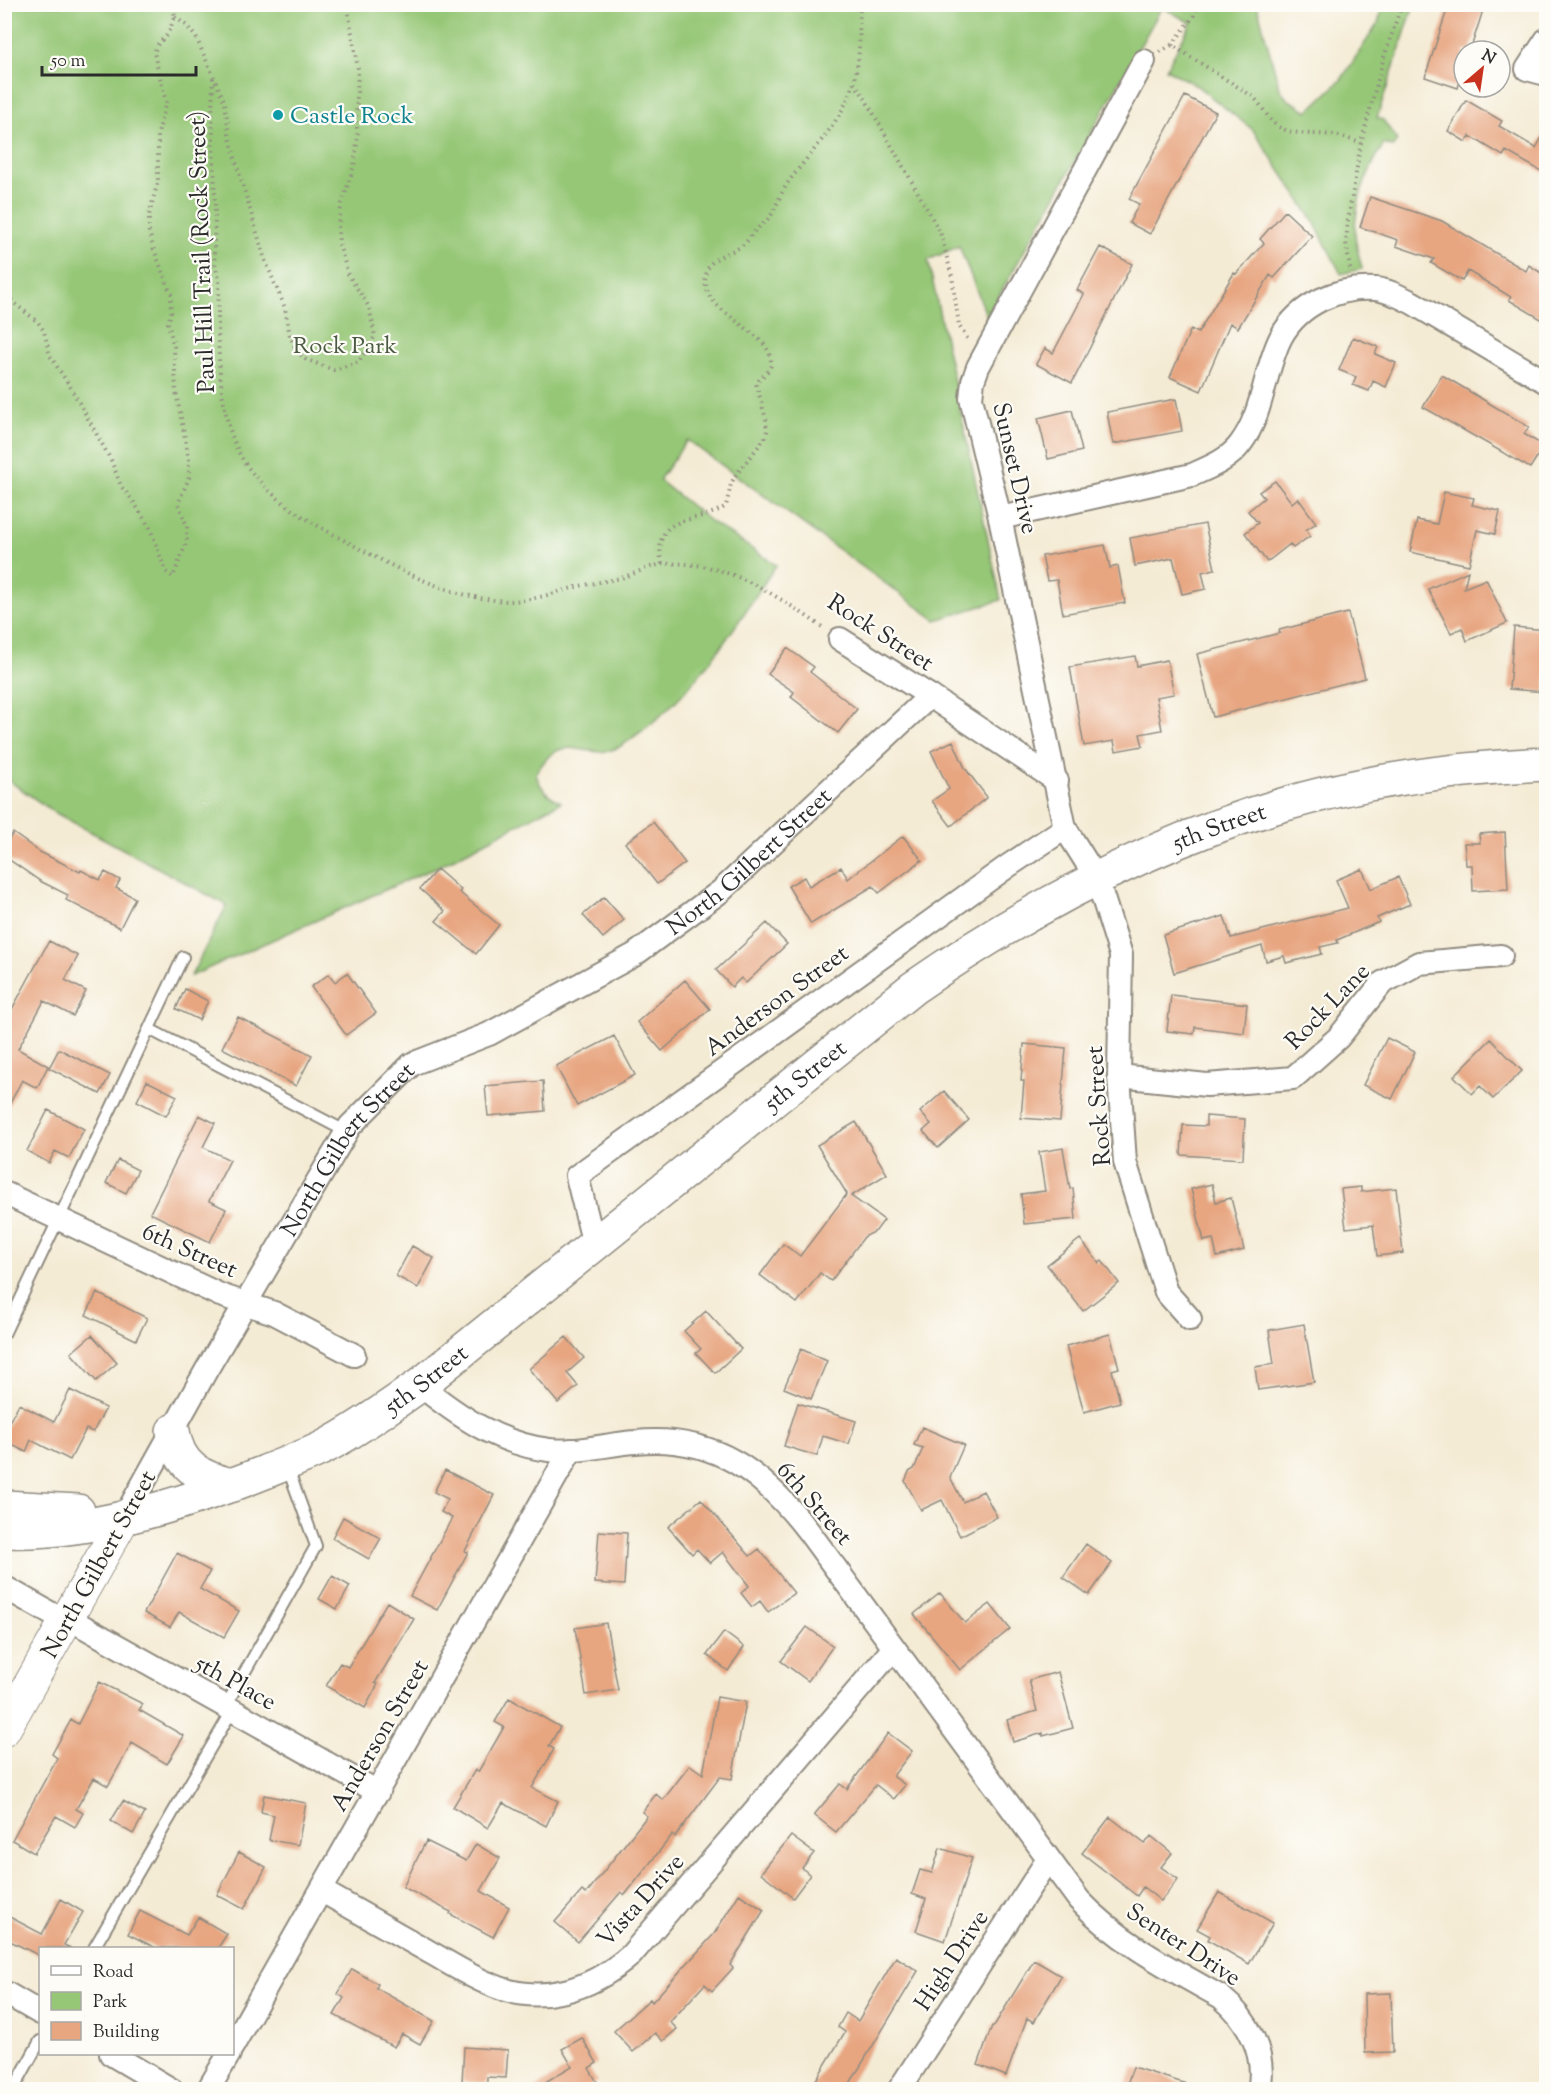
<svg xmlns="http://www.w3.org/2000/svg" width="1551" height="2094" font-family="'Sorts Mill Goudy',serif">
	<style>
		.green { fill: #96c777; stroke: #607951; stroke-width: 1.5 }
		.building { fill: #e7a580 }
		.lines { fill: none; stroke-linecap: round; stroke-linejoin: round }
		.lane-casing { stroke: #908b80; stroke-width: 14 }
		.street-casing { stroke: #908b80; stroke-width: 26 }
		.secondary-casing { stroke: #908b80; stroke-width: 34 }
		.primary-casing { stroke: #908b80; stroke-width: 36 }
		.path { stroke: #908b80; stroke-width: 4; stroke-dasharray: 1.5 4.5; stroke-linecap: butt }
		.lane { stroke: #fff; stroke-width: 10 }
		.street { stroke: #fff; stroke-width: 22 }
		.secondary { stroke: #fff; stroke-width: 32 }
		.primary { stroke: #fff; stroke-width: 33 }
		.culture-dot { fill: #0f9aa8; stroke: #fdfcf7; stroke-width: 2 }
		.labels { text-anchor: middle; stroke-width: 4.5; stroke-linejoin: round; paint-order: stroke }
		.culture-label { font-size: 24px; fill: #0d838f; stroke: #fdfcf7; text-anchor: start }
		.street-label { font-size: 24px; fill: #2b2b2b; stroke: #fdfcf7 }
		.park-label { font-size: 24px; fill: #4b5a42; stroke: #fdfcf7 }
	</style>
	<rect width="100%" height="100%" fill="#fdfcf7"/>
	<filter id="ink" filterUnits="userSpaceOnUse"><feTurbulence type="fractalNoise" baseFrequency=".0167" numOctaves="2"/><feDisplacementMap in="SourceGraphic" scale="12" xChannelSelector="R" yChannelSelector="G"/><feConvolveMatrix kernelMatrix="1 2 1 2 8 2 1 2 1" color-interpolation-filters="sRGB"/></filter>
	<filter id="wash" filterUnits="userSpaceOnUse"><feTurbulence type="fractalNoise" baseFrequency=".008" numOctaves="4" result="noise"/><feDisplacementMap in="SourceGraphic" scale="24" xChannelSelector="R" yChannelSelector="G"/><feGaussianBlur stdDeviation="1.35" result="paint"/><feColorMatrix in="noise" values="0 0 0 0 0 0 0 0 0 0 0 0 0 0 0 0 0 1.4 0 .05"/><feComposite in="paint" operator="in"/></filter>
	<g filter="url(#wash)">
		<rect width="100%" height="100%" fill="#f4ebd4"/>
		<path class="green" d="M5,5h1252l22,82 8,12 21,12 33,-31 37,-57 5,-18h31l-37,113 6,2 14,20 -4,7 -9,-3c-17,27 -29,56 -29,88 0,12 5,26 7,37l-21,5 -28,-54 -60,-90 -56,-44 -31,-17 25,-46 -29,-16 -175,310 -28,-71 -31,14 73,340 -65,20 -249,-180 -28,40 51,41 66,44c-39,59 -77,123 -134,166 -8,5 -15,12 -23,16 -34,17 -56,-22 -83,27 4,14 11,21 25,28l-120,63 -250,111 36,-71 -173,-93 -49,-34z"/>
		<g id="blocks">
			<path class="building" d="M1449,4h36l-15,47h-6v17l-6,20 -33,-11z
				M1185,96l31,16 -66,122 -21,-11 10,-19 -10,-5z
				M1466,100l36,21 -3,5 37,22 10,-18v44l-40,-23 -3,5 -33,-20 -4,6 -18,-11z
				M1370,197l72,24 84,50 3,-6 17,11v46l-37,-22 2,-3 -43,-26 -6,10 -31,-18 3,-4 -38,-13 2,-6 -38,-13z
				M1285,211l27,25 -38,42 -4,-3 -32,53 -8,-5 -29,68 -31,-14 21,-48 7,4 36,-60 2,1 28,-31 -4,-4z
				M1100,247l32,17 -60,119 -36,-19 9,-16 8,5 31,-59 -7,-4z
				M1353,337l25,10 -3,7 21,9 -10,24 -13,-6 -4,10 -16,-6 3,-8 -17,-7z
				M1442,375l87,52 -5,7 20,12 -14,22 -107,-61z
				M1176,399l6,32 -69,13 -6,-32z
				M1072,410l10,41 -34,8 -10,-41z
				M1275,481l17,22 6,-5 18,25 -10,7 4,6 -17,12 -3,-4 -23,18 -22,-29 13,-10 -10,-12 16,-13 -5,-6z
				M1444,492l30,6 -2,7 28,6 -5,23 -18,-4 -8,35 -59,-13 7,-32 20,4z
				M1205,524l10,45 -13,3 4,17 -24,5 -9,-36 -38,8 -5,-28z
				M1105,545l5,23 8,-2 7,37 -62,11 -6,-34 -10,1 -5,-25z
				M1468,571l-4,17 22,-9 21,44 -40,18 -5,-13 -11,5 -23,-44z
				M1348,613l17,65 -152,39 -16,-63 83,-21 -1,-3z
				M1514,627l32,3v62l-37,-3z
				M787,648l27,19 -4,5 47,37 -19,24 -47,-36 3,-5 -26,-18z
				M1135,656l2,10 30,-6 7,34 -18,3 6,33 -22,4 3,12 -27,5 -2,-10 -30,5 -14,-79z
				M953,741l12,27 22,29 -36,29 -19,-25 17,-12 -18,-38z
				M653,822l32,41 -28,21 -32,-41z
				M1505,832l3,57 -35,2 -1,-26h-6l-2,-22h16l-1,-9z
				M13,833l27,19 40,20 1,-2 19,10 5,-8 15,8 -4,8 19,10 -15,30 -54,-28 2,-5 -28,-14 -36,-25v-10z
				M903,836l19,24 -43,33 -6,-7 -62,38 -23,-38 16,-9 5,9 32,-19 7,12z
				M437,869l24,21 -2,2 40,33 -23,29 -40,-33 9,-10 -25,-22z
				M1362,869l9,20 27,-12 12,27 -33,14 2,4 -42,18 1,3 -18,4 2,7 -36,9 -2,-7 -18,5 -4,-15 -88,27 -11,-38 61,-19 7,22 117,-30 -12,-28z
				M604,897l20,23 -21,18 -20,-23z
				M767,923l20,21 -41,39 -5,-5 -9,9 -16,-17z
				M49,941l29,15 -13,24 21,11 -13,25 -29,-15 -26,48 30,17 -11,22 -15,-8 -18,35v-91z
				M347,973l29,40 -30,22 -35,-48 18,-13 6,8z
				M685,980l25,29 -48,42 -25,-29z
				M185,989l23,12 -9,19 -23,-11z
				M1171,995l76,9 -3,29 -49,-6 -1,7 -27,-3z
				M238,1017l74,38 -16,31 -74,-38z
				M614,1036l21,39 -58,31 -21,-40z
				M1387,1038l28,14 -23,47 -29,-14z
				M1491,1039l31,32 -29,28 -13,-13 -8,8 -18,-18z
				M1024,1044l42,4 -6,73 -39,-3 3,-37h-3z
				M59,1049l51,26 -10,19 -51,-26z
				M147,1081l30,15 -11,20 -29,-15z
				M543,1081l2,30 -57,5 -3,-30z
				M944,1091l25,29 -31,28 -15,-17 8,-7 -11,-12z
				M48,1110l36,19 -15,29 -14,-7 -6,12 -22,-12z
				M199,1115l16,8 -12,24 27,13 -21,41 17,8 -16,33 -60,-29z
				M1206,1116l39,3 -2,40 -62,-4 2,-30 23,1z
				M856,1122l31,52 -36,22 33,24 -8,11 -12,6 -33,44 -11,-8 -23,30 -37,-28 23,-31 17,12 47,-62 -30,-49z
				M1063,1148l7,41 3,-1 3,31 -52,5 -3,-30 24,-3 -6,-39z
				M118,1160l20,10 -12,23 -20,-10z
				M1212,1184l4,18 15,-4 13,52 -27,7 -4,-18 -9,2 -13,-52z
				M1361,1187v5l35,-4 7,65 -26,3 -4,-31 -27,3 -5,-39z
				M1080,1239l19,24 3,-2 17,22 -36,28 -36,-46z
				M412,1246l22,12 -16,30 -22,-12z
				M97,1293l50,25 -11,22 -50,-25z
				M706,1311l35,38 -26,24 -19,-20 5,-4 -17,-18z
				M1304,1324l10,58 -56,8 -3,-23 19,-3 -5,-34z
				M1110,1334l9,34 -7,2 8,32 -36,10 -18,-66z
				M92,1335l25,28 -21,18 -25,-28z
				M566,1337l18,21 -17,15 11,13 -20,17 -29,-34z
				M801,1349l26,12 -16,38 -27,-11z
				M70,1390l36,18 -13,24 -7,-3 -16,31 -39,-20 -5,12 -22,-11v-10l15,-27 35,18z
				M798,1403l58,18 -7,23 -26,-8 -6,20 -33,-10z
				M922,1427l42,18 -14,32 13,25 20,-11 14,26 -37,19 -18,-36 -21,10 -16,-29 4,-9 5,-3 9,-21 -9,-3z
				M445,1470l49,25 -29,56 3,1 -31,58 -27,-14 42,-78 -11,-6 7,-13 -14,-7z
				M701,1499l49,57 9,-7 35,44 -26,19 -8,-11 -8,6 -11,-14 8,-7 -26,-34 -13,11 -13,-14 -5,5 -24,-27z
				M343,1517l38,21 -12,21 -37,-21z
				M599,1531l28,2 -3,52 -29,-2z
				M1086,1544l26,19 -23,32 -26,-18z
				M177,1553l33,18 -10,18 39,22 -15,26 -45,-25 -9,15 -26,-14z
				M332,1576l18,10 -13,23 -18,-10z
				M940,1593l25,30 25,-19 20,25 -50,41 -46,-56z
				M387,1602l27,17 -39,64 3,1 -13,24 -39,-22 14,-23 8,4z
				M606,1623l12,67 -32,5 -11,-67z
				M807,1627l26,19 -25,35 -27,-20z
				M724,1632l20,15 -16,24 -21,-16z
				M1058,1672l15,56 -30,8v-3l-30,9 -6,-22 30,-9 -8,-31z
				M99,1682l44,22 -4,6 45,26 -17,28 -35,-21 -24,43 -14,-8 -18,31 7,4 -8,14 -19,-11 -22,37 -22,-13 45,-82 -5,-4 19,-34 7,4z
				M717,1697l29,5 -14,77 -12,-2 -45,60 -3,-2 -47,60 -4,-3 -43,50 -23,-20 27,-31 4,3 61,-78 -5,-4 14,-18 7,6 27,-35 13,9z
				M509,1698l51,29 -11,19 5,3 -22,39 26,13 -12,25 -43,-23 -15,25 -35,-21 22,-37 3,2 26,-45 -9,-5z
				M888,1733l24,18 -19,25 12,9 -11,14 -18,-14 -40,47 -22,-17 26,-31 7,5z
				M264,1795l42,8 -8,42 -29,-5 5,-25 -13,-3z
				M123,1801l22,12 -12,21 -22,-13z
				M1110,1817l35,27 6,-8 21,17 -11,14 17,12 -17,22 -18,-14 -6,9 -55,-43z
				M791,1836l23,17 -12,15 8,7 -17,23 -32,-25z
				M426,1841l40,20 10,-17 24,14 -19,33 28,16 -16,30 -43,-23 1,-2 -48,-25z
				M940,1848l32,10 -27,83 -29,-10 10,-32 -14,-5 8,-24 12,3z
				M239,1852l27,15 -22,42 -27,-14z
				M1219,1892l54,31 -24,41 -41,-24 2,-4 -13,-7z
				M739,1894l25,16 -34,55 3,3 -21,23 -7,-7 -35,38 7,7 -14,12 -8,-8 -22,19 -19,-21 36,-32 2,3 62,-68z
				M61,1899l22,13 -19,33 7,3h-31v8l-36,-18v-24l38,20z
				M140,1911l47,24 11,-18 29,17 -9,14h-62l-28,-14z
				M896,1957l22,14 -72,119h-36l35,-58 -7,-5 8,-14 12,8z
				M1034,1960l27,16 -27,46 -7,-4 -21,58 -28,-11 14,-39h2z
				M352,1969l26,15 -2,4 58,33 -14,23 -18,-10 -8,13 -60,-32 10,-17 -6,-4z
				M1391,1993l2,59 -28,1 -1,-59z
				M582,2038l15,25 -8,5 8,14 -12,8h-53l40,-24 -10,-17z
				M464,2047l44,3 -2,28 -19,-1v6l-25,-1z
				M1133,2067l60,19 -1,4h-67z"/>
		</g>
	</g>
	<g filter="url(#ink)">
		<use href="#blocks" fill-opacity="0" stroke="#908b80" stroke-width="1.5"/>
		<g class="lines">
			<defs>
				<path id="lane" d="M149,1029l198,103
					M4,1334l179,-377
					M225,1707l91,-161 -29,-80
					M94,1948l138,-237
					M13,2090l27,-49"/>
				<g id="street">
					<path d="M1546,40l-19,29 19,5"/>
					<path d="M1144,61l-166,306 -5,14 -2,17 29,120 65,310 32,51 24,76 -2,121 6,86 41,130 24,27"/>
					<path d="M1000,518l192,-43c18,-8 37,-15 49,-32 23,-31 23,-73 40,-106 18,-33 58,-51 94,-48 13,1 26,8 38,14l133,79"/>
					<path d="M840,639l90,57 127,85"/>
					<path d="M1119,1076l88,9 86,-7 46,-41 43,-54 37,-20 82,-7"/>
					<path d="M4,1193l216,102 54,18 80,42"/>
					<path d="M594,1245l-17,-69 431,-310 57,-38"/>
					<path d="M420,1385c38,31 79,59 129,65 29,3 58,-6 86,-8 79,-8 128,30 174,90l270,368c42,44 90,68 142,97 27,22 46,57 38,93"/>
					<path id="s1" d="M125,1516l82,-147 143,-243 62,-62 77,-30 145,-79 87,-64 209,-195"/>
					<path d="M4,1587l62,35"/>
					<path d="M68,1618l310,174"/>
					<path d="M322,1891c34,19 69,39 104,59 20,11 40,24 61,33 51,24 103,8 144,-28l262,-306"/>
					<path d="M4,1992l36,21"/>
					<path d="M232,2047l339,-597"/>
					<path d="M111,2054l61,36"/>
					<path d="M208,2090l21,-36"/>
					<path d="M899,2090l149,-231"/>
				</g>
				<path id="secondary" d="M4,1730l121,-214"/>
				<g id="primary">
					<path d="M173,1431c5,35 27,47 59,54"/>
					<path d="M4,1507l74,4"/>
					<path id="s2" d="M4,1531c85,4 183,-28 261,-59 21,-9 43,-16 63,-27 32,-17 62,-39 92,-60l493,-397c113,-78 237,-145 369,-183 84,-25 177,-37 264,-41"/>
				</g>
			</defs>
			<use href="#lane" class="lane-casing"/>
			<use href="#street" class="street-casing"/>
			<use href="#secondary" class="secondary-casing"/>
			<use href="#primary" class="primary-casing"/>
			<path class="path" d="M175,17l11,8 10,12 29,66 4,31 9,35 27,91 20,48 5,28 6,14 9,9 29,11 25,-8 16,-26 -6,-29 -21,-33 -9,-30 -1,-19 4,-22 12,-37 4,-30 -2,-14 2,-53 -11,-65
				M1172,45l22,-29 4,-12
				M1160,52l12,-7 80,51c10,8 16,25 27,31 17,10 42,5 60,9 8,2 15,5 22,7
				M213,78c-2,45 2,89 2,134 0,17 -2,35 0,52 1,5 3,10 4,15 1,12 -1,24 -1,36 0,47 2,118 32,155 29,38 77,61 118,83 43,23 91,47 141,48 24,0 48,-9 71,-15 14,-3 27,-5 41,-8 14,-4 29,-13 44,-14 59,-5 113,32 160,65
				M854,83l9,12 77,137 12,44 7,50 10,15
				M1350,269l-4,-26 2,-23 13,-77 23,-86 18,-53
				M4,290l10,13 24,19 6,9 6,25 21,32 40,72 10,26 12,15 17,27 16,44 7,5 14,-36v-15l-9,-22 11,-26v-19l-13,-67 -2,-45 -6,-24 3,-10v-19l-18,-47 -4,-16v-16l9,-34v-47l8,-32 -12,-49 3,-8 9,-9 4,-7 5,-12 -2,-13
				M662,564c-11,-54 35,-38 64,-58l5,-22 4,-8 30,-38 2,-7 -1,-12 -10,-35c4,-7 16,-13 15,-22 0,-34 -78,-50 -64,-91 5,-17 28,-17 39,-29 3,-3 5,-7 8,-10 6,-7 15,-12 19,-20 5,-10 8,-19 14,-28 23,-32 56,-63 67,-102 7,-25 5,-53 6,-78"/>
			<use href="#lane" class="lane"/>
			<use href="#street" class="street"/>
			<use href="#secondary" class="secondary"/>
			<use href="#primary" class="primary"/>
		</g>
	</g>
	<circle class="culture-dot" cx="278" cy="115" r="6"/>
	<g class="labels">
		<g class="culture-label">
			<text x="290" y="123">Castle Rock</text>
		</g>
		<g class="street-label">
			<text transform="translate(201 252) rotate(-92)" y="8">Paul Hill Trail (Rock Street)</text>
			<text transform="translate(1016 468) rotate(77)" y="8">Sunset Drive</text>
			<text transform="translate(881 632) rotate(33)" y="8">Rock Street</text>
			<text dy="8" stroke="none"><textPath href="#s2" startOffset="1428">5th Street</textPath></text>
			<text dy="8" stroke="none"><textPath href="#s1" startOffset="934">North Gilbert Street</textPath></text>
			<text transform="translate(776 1000) rotate(-36)" y="8">Anderson Street</text>
			<text transform="translate(1327 1006) rotate(-46)" y="8">Rock Lane</text>
			<text dy="8" stroke="none"><textPath href="#s2" startOffset="942">5th Street</textPath></text>
			<text transform="translate(1098 1106) rotate(-94)" y="8">Rock Street</text>
			<text dy="8" stroke="none"><textPath href="#s1" startOffset="430">North Gilbert Street</textPath></text>
			<text transform="translate(190 1250) rotate(24)" y="8">6th Street</text>
			<text dy="8" stroke="none"><textPath href="#s2" startOffset="456">5th Street</textPath></text>
			<text transform="translate(815 1503) rotate(49)" y="8">6th Street</text>
			<text transform="translate(98 1564) rotate(-61)" y="8">North Gilbert Street</text>
			<text transform="translate(236 1682) rotate(29)" y="8">5th Place</text>
			<text transform="translate(379 1735) rotate(-60)" y="8">Anderson Street</text>
			<text transform="translate(640 1900) rotate(-48)" y="8">Vista Drive</text>
			<text transform="translate(1184 1944) rotate(33)" y="8">Senter Drive</text>
			<text transform="translate(951 1960) rotate(-57)" y="8">High Drive</text>
		</g>
		<g class="park-label">
			<text x="345" y="353">Rock Park</text>
		</g>
	</g>
	<rect width="1551" height="2094" fill="none" stroke="#fdfcf7" stroke-width="24"/>
	<rect x="39" y="1947" width="195" height="108" fill="#fdfcf7" stroke="#a9a8a5" stroke-width="1.5"/>
	<rect x="51" y="1966" width="30" height="9" fill="#ffffff" stroke="#a9a8a5" stroke-width="1.5"/>
	<text x="93" y="1977" font-size="18" fill="#2b2b2b">Road</text>
	<rect x="51" y="1992" width="30" height="18" fill="#96c777" stroke="#a9a8a5" stroke-width="1.5"/>
	<text x="93" y="2007" font-size="18" fill="#2b2b2b">Park</text>
	<rect x="51" y="2022" width="30" height="18" fill="#e7a580" stroke="#a9a8a5" stroke-width="1.5"/>
	<text x="93" y="2037" font-size="18" fill="#2b2b2b">Building</text>
	<g transform="translate(1482 69) rotate(29)"><circle r="28" fill="#fdfcf7" stroke="#a9a8a5" stroke-width="1.5"/>
	<path d="M0-4.5L10 22L0 15L-10 22Z" fill="#c8321e"/>
	<text y="-9" font-size="16" font-weight="bold" text-anchor="middle" fill="#2b2b2b">N</text>
	</g>
	<path d="M42 66v9h154v-9" fill="none" stroke="#2b2b2b" stroke-width="3"/>
	<text x="51" y="66" font-size="18" fill="#2b2b2b" stroke="#fdfcf7" stroke-width="4.5" paint-order="stroke">50 m</text>
</svg>
